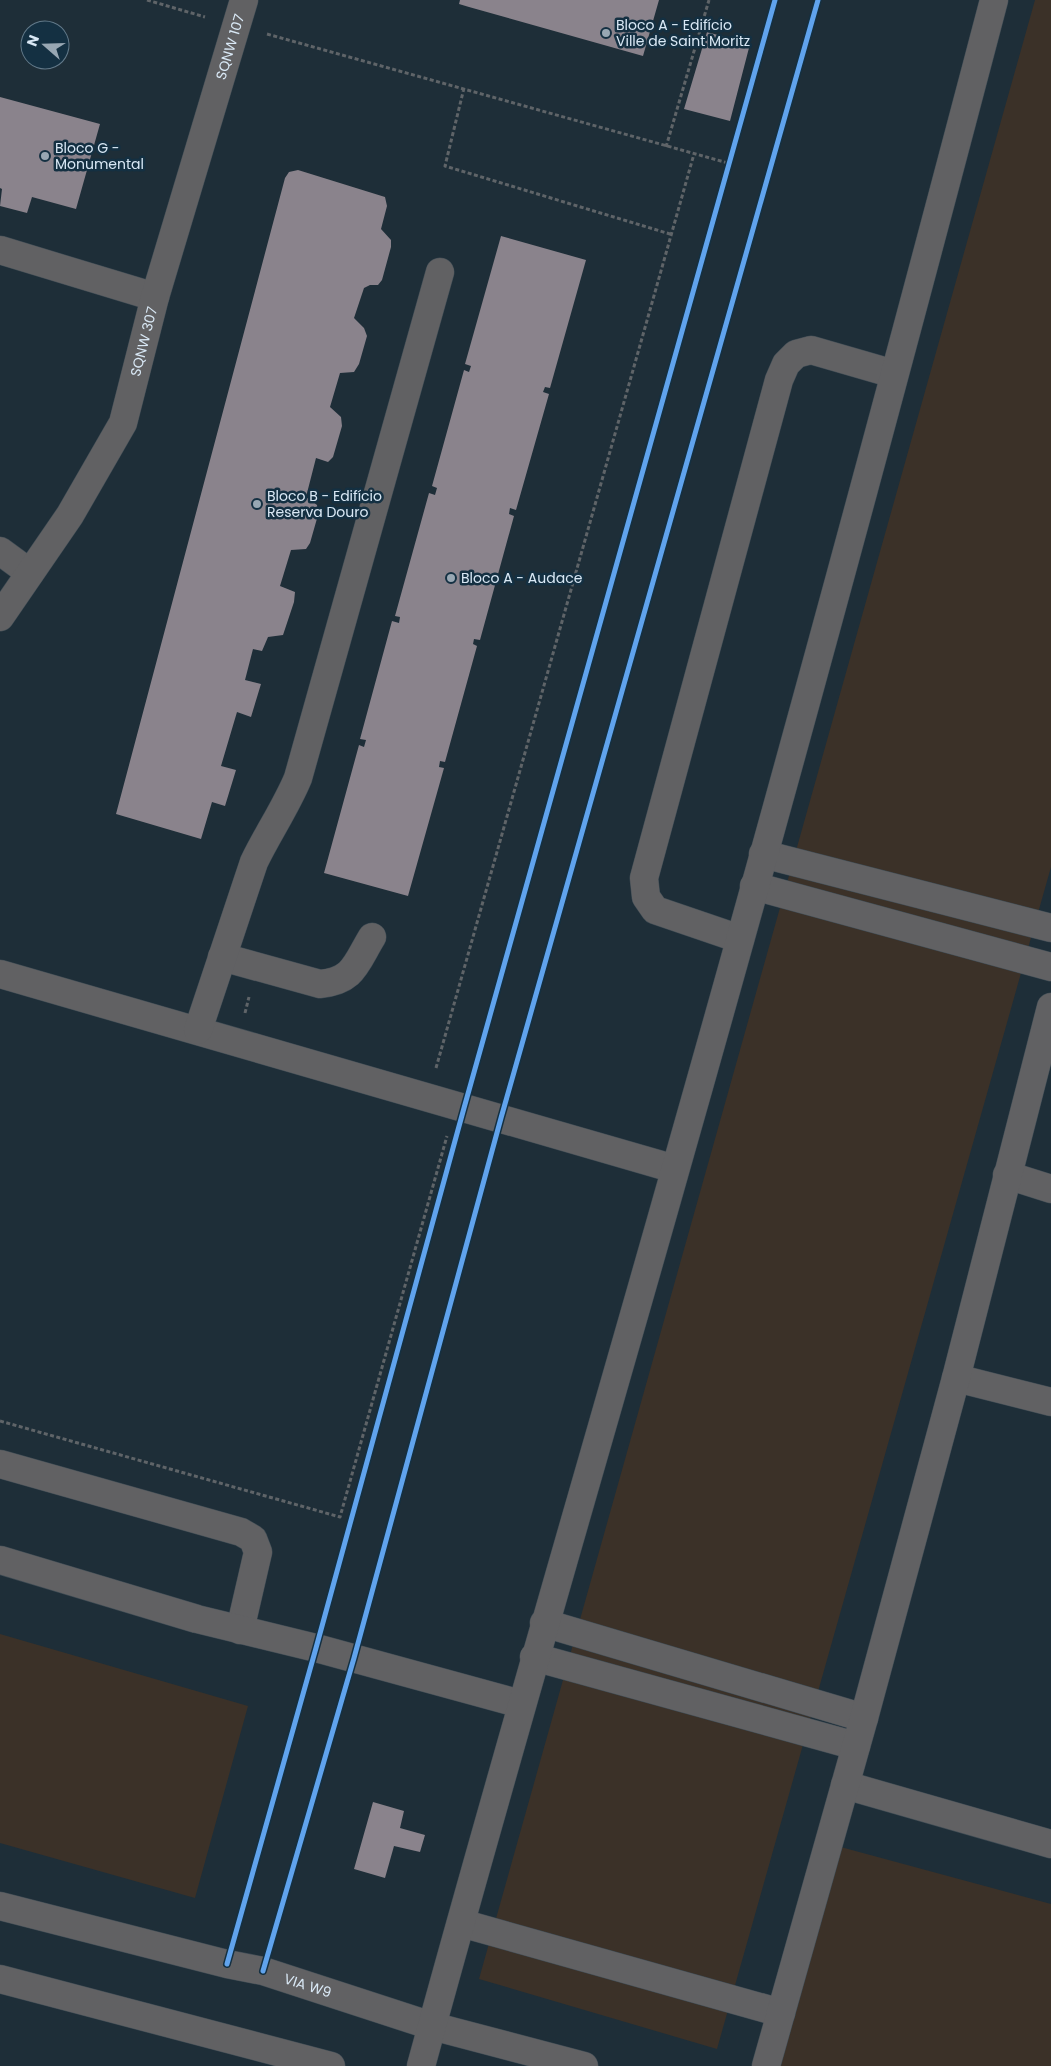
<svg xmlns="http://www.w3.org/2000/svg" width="1051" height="2066" font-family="Poppins,sans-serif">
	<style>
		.commercial { fill: #3b3128 }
		.building { fill: #8a838c }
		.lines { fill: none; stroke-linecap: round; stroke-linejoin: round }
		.minor-casing { stroke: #3e4b54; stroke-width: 29 }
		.path { stroke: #5f6468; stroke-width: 3; stroke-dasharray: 4 2.5; stroke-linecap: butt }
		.minor { stroke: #616163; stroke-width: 28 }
		.cycleway-casing { stroke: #143042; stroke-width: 8 }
		.cycleway { stroke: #60a3ed; stroke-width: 5 }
		.poi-dot { fill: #98a7b3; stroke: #143042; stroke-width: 2 }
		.labels { text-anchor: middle; stroke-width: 5; stroke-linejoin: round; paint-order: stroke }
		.poi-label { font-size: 14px; fill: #d9e8f5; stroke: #143042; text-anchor: start }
		.street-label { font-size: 14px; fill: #d9e8f5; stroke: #143042 }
	</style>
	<rect width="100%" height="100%" fill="#1e2e38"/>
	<path class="commercial" d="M1035,0h16v867l-334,1182 -238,-70z
		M0,1634l248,72 -53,192 -195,-55z
		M837,1846l214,58v162h-276z"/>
	<path class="building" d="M460,0h199l-16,56 -174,-49 -10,-3z
		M707,32l43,12 -20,77 -46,-12z
		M0,97l100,27 -24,85 -44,-12 -5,16 -27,-7 2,-17 -2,-1z
		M298,170l87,27 2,9 -6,23 10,11v7l-9,33 -4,5h-8l-6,3 -10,30 10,10 3,8 -8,28 -5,8 -14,1 -10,34 11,10 1,9 -9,31 -5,5 -12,-4 -10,39 11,8 1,10 -8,28 -4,6 -15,1 -11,36 15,6 -1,10 -11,33 -15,2 -6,14 -9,-2 -8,31 16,4 -10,33 -14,-5 -16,54 15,4 -11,36 -13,-4 -11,37 -85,-25 169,-636 4,-6z
		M501,236l85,24 -36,128 -5,-1 -2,5 6,2 -33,116 -6,-2 -1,6 5,2 -34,124 -6,-1 -1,5 4,2 -32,116 -5,-1 -1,6 5,1 -36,128 -84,-23 35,-128 5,2 2,-7 -6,-1 32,-118 7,2 1,-6 -5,-1 34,-123 6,2 2,-7 -5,-2 32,-116 5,2 2,-6 -6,-2z
		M373,1802l31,9 -4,17 25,7 -5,17 -26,-6 -9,32 -31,-9z"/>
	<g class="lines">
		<defs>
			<g id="minor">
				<path d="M0,250l155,47"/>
				<path d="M0,551l30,22"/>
				<path id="s1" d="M0,617l70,-102 53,-92 32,-126 89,-297"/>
				<path d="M763,854l288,74"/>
				<path d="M754,886l297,81"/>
				<path d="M740,939l-85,-29 -9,-13 -2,-19 135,-498 7,-16 10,-10 15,-4 83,24"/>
				<path d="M222,957l98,27c34,-3 36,-21 52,-47"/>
				<path d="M0,974l675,195"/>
				<path d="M198,1030l56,-168c14,-29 32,-55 44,-84l142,-506"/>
				<path d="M1007,1175l44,14"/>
				<path d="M956,1378l95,24"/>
				<path d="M0,1464l241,68 12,7 5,13 -18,78"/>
				<path d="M0,1560l197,59 119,29 205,56"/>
				<path d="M544,1623l320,95"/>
				<path d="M534,1657l322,89"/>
				<path d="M845,1785l206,59"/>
				<path id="s2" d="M0,1906l227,58 36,7 169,55 152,40"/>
				<path d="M461,1923l320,90"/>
				<path d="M0,1979l331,87"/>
				<path d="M421,2066c82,-301 171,-601 256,-902 110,-387 215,-775 317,-1164"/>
				<path d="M766,2066l98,-348 92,-340 95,-371"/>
			</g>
		</defs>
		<use href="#minor" class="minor-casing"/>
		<path class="path" d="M147,0l58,17
			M267,34l461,129
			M464,88l-19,78 225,68
			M666,147l43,-147
			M245,1013l4,-16
			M436,1068l258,-914
			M0,1421l340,96 107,-381"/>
		<use href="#minor" class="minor"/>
		<defs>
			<path id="cycleway" d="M227,1964l89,-316 148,-540 311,-1108
				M263,1971l91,-313 147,-540 317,-1118"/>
		</defs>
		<use href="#cycleway" class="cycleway-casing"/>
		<use href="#cycleway" class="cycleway"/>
	</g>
	<g class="poi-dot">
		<circle cx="606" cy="33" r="5"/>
		<circle cx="45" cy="156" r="5"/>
		<circle cx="257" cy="504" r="5"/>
		<circle cx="451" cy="578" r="5"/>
	</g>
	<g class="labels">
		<g class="poi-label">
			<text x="616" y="30">Bloco A - Edifício<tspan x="616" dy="16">Ville de Saint Moritz</tspan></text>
			<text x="55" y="153">Bloco G -<tspan x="55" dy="16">Monumental</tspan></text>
			<text x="267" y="501">Bloco B - Edifício<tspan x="267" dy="16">Reserva Douro</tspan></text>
			<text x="461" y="583">Bloco A - Audace</text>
		</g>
		<g class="street-label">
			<text dy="5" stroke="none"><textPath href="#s1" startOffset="621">SQNW 107</textPath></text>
			<text dy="5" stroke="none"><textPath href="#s1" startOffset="314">SQNW 307</textPath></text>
			<text dy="5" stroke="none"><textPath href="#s2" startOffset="318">VIA W9</textPath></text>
		</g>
	</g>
	<g transform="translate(45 45) rotate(290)"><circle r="24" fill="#143042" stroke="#637a8a"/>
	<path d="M0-4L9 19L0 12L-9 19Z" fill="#98a7b3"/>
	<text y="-8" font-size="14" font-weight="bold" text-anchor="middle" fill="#d9e8f5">N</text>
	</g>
</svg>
